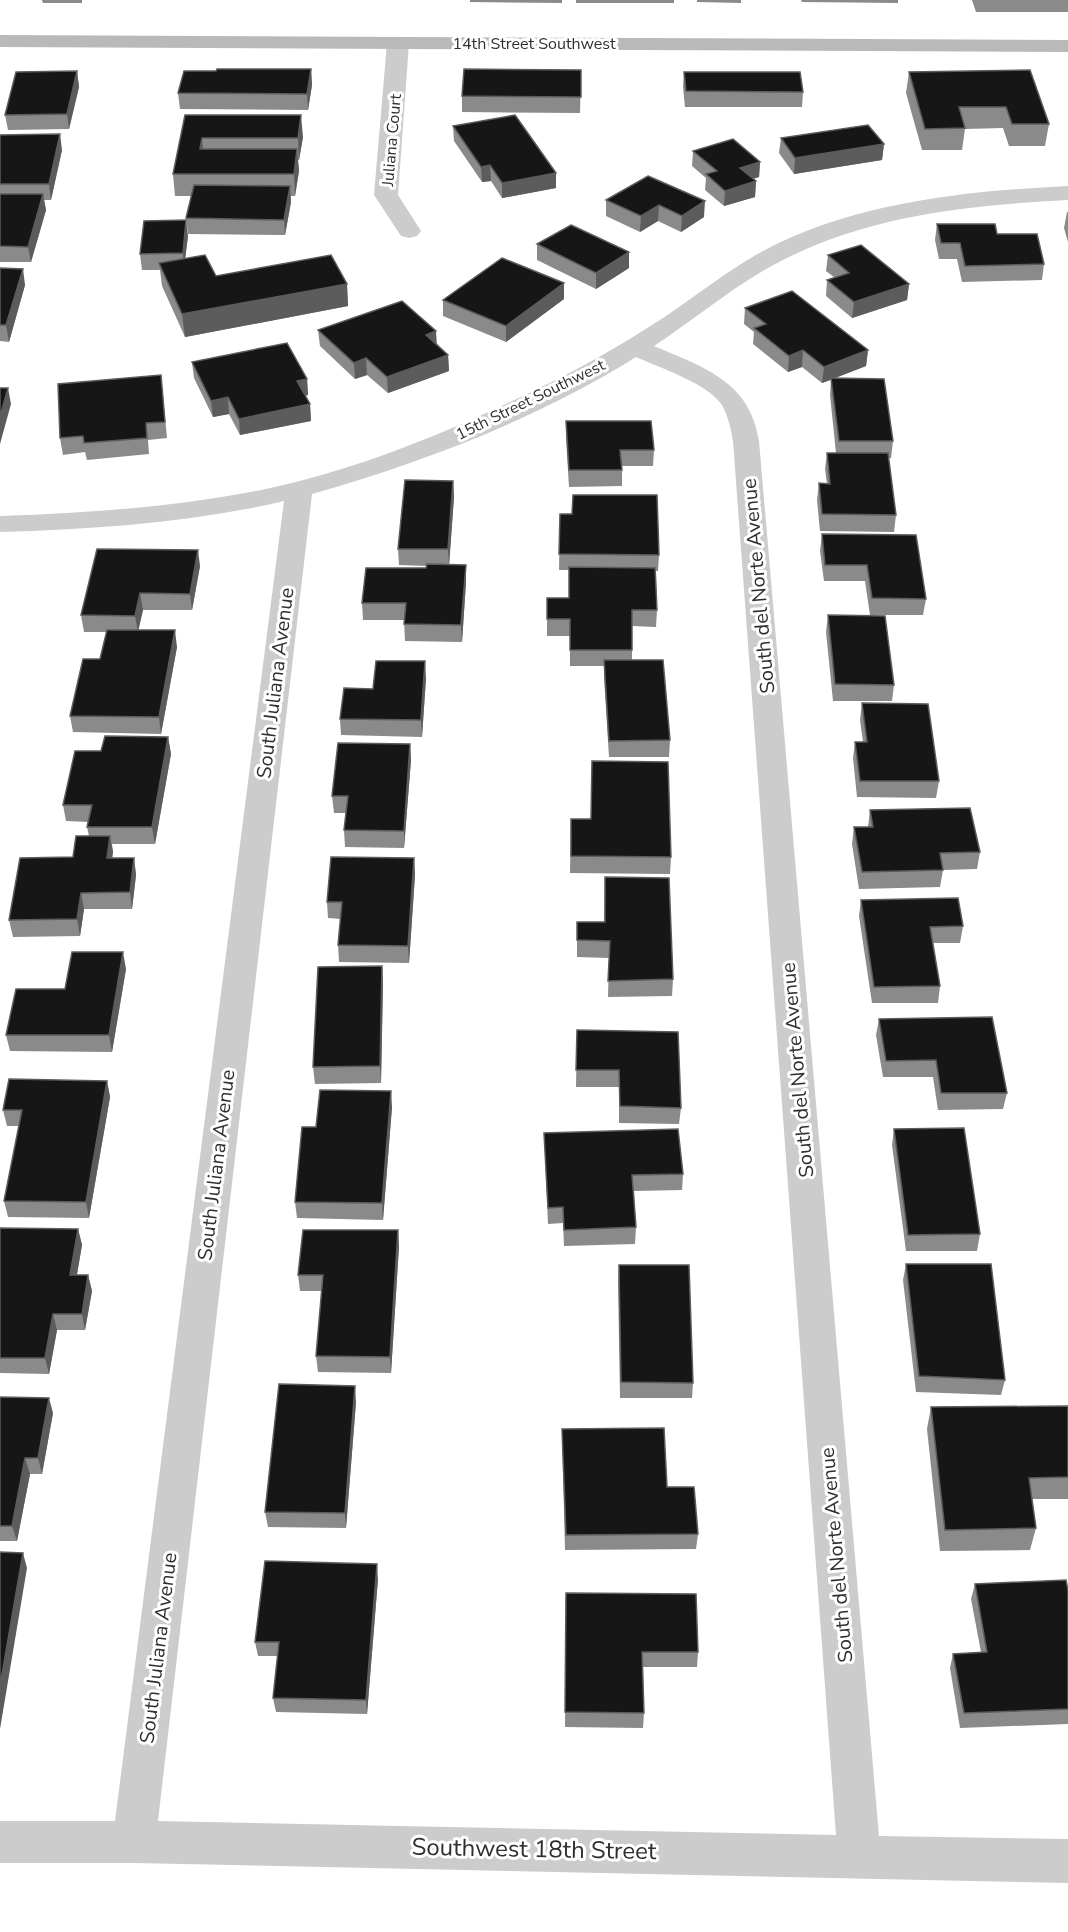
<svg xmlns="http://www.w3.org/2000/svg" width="1068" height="1932" font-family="'Nunito Sans',sans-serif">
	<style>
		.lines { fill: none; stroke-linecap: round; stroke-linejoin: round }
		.minor { fill: #ccc; fill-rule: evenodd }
		.secondary { fill: #b9b9b9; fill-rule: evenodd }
		.wall { fill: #8a8a8a }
		.shaded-wall { fill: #5c5c5c }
		.building { fill: #161616; stroke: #5c5c5c; stroke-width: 1.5 }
		.labels { text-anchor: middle; stroke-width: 6; stroke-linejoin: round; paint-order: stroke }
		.far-street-label { font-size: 16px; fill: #2f2f2f; stroke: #fff }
		.street-label { font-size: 20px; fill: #2f2f2f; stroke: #fff }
		.near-street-label { font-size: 24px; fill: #2f2f2f; stroke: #fff }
	</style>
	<rect width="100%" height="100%" fill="#fff"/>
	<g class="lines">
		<path class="minor" d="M398,37l8,1 3,5 -11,152 23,36 -4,5 -8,2 -8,-2 -27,-41 13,-152 3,-5z
			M1068,186v14c-97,5 -198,15 -285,60 -46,23 -86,58 -129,86 49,21 96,35 105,95l120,1395 189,3v44l-934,-20h-134v-42h115l169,-1320c-93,22 -189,28 -284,31v-16c88,-3 175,-9 261,-26 93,-19 183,-56 268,-97 47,-22 91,-47 134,-75 33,-22 65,-48 100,-67 92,-49 203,-60 305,-65zM636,357c24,11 71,26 86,48 6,11 9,24 11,36l103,1394 -678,-14 154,-1327c112,-32 225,-75 324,-137z"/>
		<path class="secondary" d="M0,35l1068,5v12l-1068,-5z"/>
	</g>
	<path class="wall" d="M42,0h40v3h-39z
		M470,0h92v3l-92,-1z
		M576,0h98v3h-98z
		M697,0h44v3l-44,-1z
		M801,0h97v3l-96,-1z
		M972,0h96v12h-92z
		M311,69l1,16 -4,25 -128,-1 -2,-16 38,-22z
		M581,70l-1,43 -118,-1v-16z
		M1030,70l19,54 -4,22h-36l-6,-18 -38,1 -3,21h-40l-16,-57 3,-21z
		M77,71l2,16 -10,42 -61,1 -3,-15z
		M684,72l119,20 -1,15h-117l-2,-20z
		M185,115l118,22 -4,23h-1l1,11 -4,25h-4v6l-6,33 -97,-1 -2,-16 5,-22h-16l-2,-22z
		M453,126l103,62 -54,10 -11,-17 -9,1 -28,-41z
		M0,135l62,15 -11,50h-7l2,10 -15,52h-31z
		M781,138l103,6 -2,16 -88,14 -15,-21z
		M693,151l67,11 -1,15 -6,2 3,2 -1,16 -31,9 -19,-16 1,-12 -14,-12z
		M648,176l56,41 -23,15 -23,-11 -18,11 -34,-16v-16z
		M1067,212h1v30l-4,-14z
		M937,224l60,10 47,30 -2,16 -80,2 -5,-23h-18l-4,-19z
		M188,236l-3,22 31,18 131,8 1,22 -163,31 -23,-51 -2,-16h-18l-2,-16z
		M537,244l92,24 -33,21 -59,-29z
		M828,255l81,29 -2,16 -55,18 -26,-22 1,-16 7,-3 -8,-6z
		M0,268l25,17 -16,57 -9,-1z
		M564,283v16l-58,43 -63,-26v-16z
		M745,308l123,42 -2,16 -31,12 58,63 -2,17h-3l8,57 -2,17 -74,-1 -3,-31 2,-17 8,1 -2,-15 2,-16h9l-6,-58 1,-15 -9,3 -20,-16 -14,5 -35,-28 1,-12 -10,-8z
		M318,330l119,14 11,11 1,16 -61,22 -21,-18 -12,4 -35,-33z
		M192,362l115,17 1,16 -3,1 5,8 1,17 -71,14 -11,-21 -16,3 -19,-39z
		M161,375l6,63 -19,2 1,14 -62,6 -2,-8 -22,3 -3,-17z
		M566,421l88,29 -1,16h-31v20l-53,1 -3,-49z
		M453,481l1,16 -5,68 17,17 -4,60 -57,-1 -1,-21h-41l-1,-17 64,-35 1,-2 -28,-1 -1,-16z
		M560,514l99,41 -1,16h-2l1,39 -1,17 -24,-1v34l38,80 -1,17h-60l-5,-80v-11h-34v-30h-23v-38h22v-28h-10z
		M822,534l104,65 -3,16h-53l-5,-34h-41l-4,-30z
		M200,566l-8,44h-49l-5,20 39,17 -16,87 -88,-2 -3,-16 30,-57 6,-27h-22l-3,-17z
		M828,615l66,70 -2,16h-59l-7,-69z
		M426,678l-4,59 -81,-2 -1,-16 33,-30z
		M862,703l77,78 -3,17 -79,-1 -4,-39 2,-16h8l-3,-22z
		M168,737l3,17 -16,90h-43l1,8 -1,6h22l2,17 -4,34h-48l-4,27 -67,1 -4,-17 64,-63 16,-21 -2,-9 1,-5 -22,-1 -3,-16 38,-54z
		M410,744l1,16 -7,88 -59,-1 -1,-17 2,-17h-12l-2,-17z
		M870,810l110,42 -3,17 -34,1 -3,17 -81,2 -7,-45 2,-17h14z
		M571,819l100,38 -1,17 -100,-1z
		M414,858l1,17 -6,88 -70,-1 -1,-17 3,-26 -13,-1 -1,-16z
		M605,877l68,102 -1,17 -64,1 1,-39 -32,-1v-35h27z
		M861,900l102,26 -3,17h-27l7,43 -2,17h-66l-13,-87z
		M382,966l1,17 -2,100 -66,1 -2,-17z
		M126,969l-14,83 -102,-1 -4,-16 59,-46z
		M879,1019l128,74 -4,16 -65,1 -5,-33h-50l-7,-42z
		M577,1030l104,78 -2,16 -60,-1v-36h-43z
		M107,1081l3,16 -21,121 -81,-1 -4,-16 15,-75h-12l-4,-16z
		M392,1107l-9,113 -86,-2 -2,-16 21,-75z
		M894,1129l86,105 -3,17h-71l-14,-106z
		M544,1133l139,41 -1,16 -48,1 2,36 -1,17 -71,2 -1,-23 -15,1z
		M0,1228l78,1 4,16 -5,30h11l4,16 -7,39h-28l-8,44 -49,-1z
		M398,1230l1,16 -8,127 -73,-1 -2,-16 6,-65h-22l-2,-16z
		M906,1264l99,116 -4,15 -85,-3 -13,-112z
		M619,1265l74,118 -1,15h-72l-2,-117z
		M0,1397l53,16 -11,61h-12l-13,67h-17z
		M356,1402l-10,126 -78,-1 -3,-15z
		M1068,1406v93h-36l4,29 -6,22 -90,1 -13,-122 4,-22z
		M562,1429l105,58 31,47 -2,15 -131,1z
		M378,1579l-11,135 -91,-2 -3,-14 5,-42h-20l-3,-14z
		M975,1584l93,6v134l-108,4 -10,-60 3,-14 28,-2 -10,-53z
		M566,1593l132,59 -1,15h-54l1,46 -1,15 -78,-1z"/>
	<path class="shaded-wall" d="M311,69l1,16 -4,25 -1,-16z
		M77,71l2,16 -10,42 -2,-15z
		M301,115l2,22 -4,23 -1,-22z
		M60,134l2,16 -11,50 -2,-16z
		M202,138l2,22 -4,-11z
		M884,144l-2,16 -88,14 1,-16z
		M297,149l2,22 -4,25 -1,-22z
		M760,162l-1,15 -21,6 2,-15z
		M490,165l1,16 -9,1 -1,-15z
		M556,173v15l-54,10v-15z
		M756,181l-1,16 -31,9 1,-15z
		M290,186l1,16 -6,33 -1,-15z
		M43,194l3,16 -15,52 -3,-15z
		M705,201l-1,16 -23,15 1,-16z
		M659,205l-1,16 -18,11 1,-16z
		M186,220l2,16 -4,33 -1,-16z
		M629,252v16l-33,21v-16z
		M23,269l2,16 -16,57 -3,-17z
		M564,283v16l-58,43v-16z
		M347,284l1,22 -163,31 -3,-23z
		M909,284l-2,16 -55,18 2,-16z
		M436,331l1,16 -11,-12z
		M803,350l-1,17 -14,5 1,-16z
		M868,350l-2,16 -44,17 2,-16z
		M448,355l1,16 -61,22 -1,-16z
		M366,358l1,17 -12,4 -1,-16z
		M307,379l1,16 -9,2 -2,-16z
		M8,388l3,16 -11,40v-27z
		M228,397l1,17 -16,3 -2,-16z
		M310,404l1,17 -71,14 -1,-16z
		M453,481l1,16 -5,69 -1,-17z
		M198,550l2,16 -8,44 -2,-16z
		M466,565v17l-4,60 -1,-17z
		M140,593l3,17 -5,22 -3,-16z
		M175,630l2,17 -16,87 -2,-17z
		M425,661l1,17 -4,59 -1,-17z
		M168,737l3,17 -16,90 -3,-17z
		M410,744l1,16 -7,88v-17z
		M110,836l3,16 -3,23 -3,-17z
		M134,858l2,17 -4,34 -2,-17z
		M414,858l1,17 -6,88 -1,-17z
		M81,893l3,16 -4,27 -3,-17z
		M123,952l3,17 -14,83 -3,-17z
		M382,966l1,17 -2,100 -1,-17z
		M107,1081l3,16 -21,121 -3,-16z
		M391,1091l1,16 -9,113 -1,-17z
		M78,1229l4,16 -8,46 -4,-16z
		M398,1230l1,16 -8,127 -1,-16z
		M88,1275l4,16 -7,39 -3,-16z
		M53,1314l4,16 -8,44 -4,-16z
		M355,1386l1,16 -10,126 -1,-15z
		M49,1398l4,15 -11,61 -4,-16z
		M25,1458l5,16 -13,67 -5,-15z
		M23,1553l4,15 -27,161v-43z
		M377,1564l1,15 -11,135 -1,-14z"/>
	<path class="building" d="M217,69h94l-4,25 -129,-1 6,-22h32z
		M464,69l117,1v27l-119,-1z
		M1030,70l19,54h-37l-6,-17h-47l6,21 -40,1 -16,-57z
		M77,71l-10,43 -62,1 11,-43z
		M684,72h116l3,20 -117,-1z
		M185,115h116l-3,23h-96l-2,11h97l-3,25h-121z
		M515,115l41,58 -54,10 -12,-18 -9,2 -28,-41z
		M868,125l16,19 -89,14 -14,-20z
		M60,134l-11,50h-49v-49z
		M733,139l27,23 -20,6 16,13 -31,10 -19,-17 11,-3 -24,-20z
		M648,176l57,25 -23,15 -23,-11 -18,11 -35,-16z
		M194,185l96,1 -6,34 -98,-2z
		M0,194h43l-15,53 -28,-1z
		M186,220l-3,33 -43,1 4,-33z
		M937,224h58l2,10h40l7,30 -79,2 -5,-23h-19z
		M571,225l58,27 -33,21 -59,-29z
		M861,245l48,39 -55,18 -27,-22 22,-7 -21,-18z
		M205,255l11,21 115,-21 16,29 -165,30 -23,-51z
		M502,258l62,25 -58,43 -63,-26z
		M0,268l23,1 -17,56h-6z
		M792,291l76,59 -44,17 -21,-17 -14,6 -35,-28 12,-4 -21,-16z
		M402,301l34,30 -10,4 22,20 -61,22 -21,-19 -12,5 -36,-33z
		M287,343l20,36 -10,2 13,23 -71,15 -11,-22 -17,4 -19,-39z
		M161,375l4,47 -19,1 1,15 -63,5 -1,-7 -23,2 -2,-54z
		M831,378l53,1 9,62h-54z
		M0,388h8l-8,29z
		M566,421h85l3,29h-34l2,20h-53z
		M827,453h61l8,62 -74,-1 -3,-31 11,1z
		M405,480l48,1 -5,68h-50z
		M573,495h84l2,60 -100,-1 1,-40h12z
		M822,534l94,1 10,64 -54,-1 -5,-33h-42z
		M97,549l101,1 -8,44 -50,-1 -5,23 -54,-1z
		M427,564l39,1 -5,60 -57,-1 2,-21h-44l4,-35h60z
		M569,567l86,1 2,42h-25v40h-62v-31h-23v-21h22z
		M828,615l57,1 9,69 -59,-1z
		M107,630h68l-16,87 -89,-1 13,-57h17z
		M604,660h59l7,80 -61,1z
		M376,661h49l-4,59 -81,-1 4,-31 29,1z
		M862,703l66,1 11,77h-79l-5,-39h12z
		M105,736l63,1 -16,90h-65l5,-22h-29l12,-54h26z
		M338,743l72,1 -6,87 -60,-1 4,-34h-16z
		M592,761l76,1 3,95 -100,-1v-37h20z
		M970,808l10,44 -40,1 3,17 -81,2 -8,-45h19l-3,-17z
		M76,836h34l-3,22h27l-4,34 -49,1 -4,26 -68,1 11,-62 53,-1z
		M331,857l83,1 -6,88 -70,-1 4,-43h-15z
		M605,877l64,1 4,101 -65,2 2,-40 -33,-1v-18h28z
		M958,898l5,28 -33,1 10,59 -66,1 -13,-87z
		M72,952h51l-14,83h-103l10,-46h49z
		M382,966l-2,100 -67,1 5,-100z
		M992,1017l15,76h-66l-5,-33 -50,1 -7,-42z
		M577,1030l101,2 3,76 -61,-2 -1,-36h-43z
		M9,1079l98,2 -21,121 -82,-1 18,-91h-19z
		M320,1090l71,1 -9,112 -87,-1 7,-75h14z
		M964,1128l16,106 -72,1 -14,-106z
		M678,1129l5,45 -51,1 4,52 -72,3 -1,-23 -15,1 -4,-75z
		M0,1228l78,1 -8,46h18l-6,39h-29l-8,44h-45z
		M303,1230h95l-8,127 -74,-1 7,-81h-25z
		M906,1264h85l14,116 -86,-4z
		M619,1265h70l4,118 -72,-1z
		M279,1384l76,2 -10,127 -80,-1z
		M0,1397l49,1 -11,60h-13l-13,68h-12z
		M1068,1406v71l-39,1 7,50 -91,2 -14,-123z
		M664,1428l3,59h27l4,47 -132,1 -4,-106z
		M0,1552l23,1 -23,133z
		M265,1561l112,3 -11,136 -93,-2 6,-56h-24z
		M1066,1580l2,10v119l-104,4 -11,-59 34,-2 -12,-68z
		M566,1593l130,1 2,58h-56l2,61 -79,-1z"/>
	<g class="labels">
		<g class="far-street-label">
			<text x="534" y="49">14th Street Southwest</text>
			<text transform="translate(391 140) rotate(-85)" y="6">Juliana Court</text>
			<text transform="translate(530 399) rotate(-26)" y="6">15th Street Southwest</text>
		</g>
		<g class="street-label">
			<text transform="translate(758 586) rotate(-95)" y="7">South del Norte Avenue</text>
			<text transform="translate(275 683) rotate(-83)" y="7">South Juliana Avenue</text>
			<text transform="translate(797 1070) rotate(-95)" y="7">South del Norte Avenue</text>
			<text transform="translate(216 1165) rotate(-83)" y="7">South Juliana Avenue</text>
			<text transform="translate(836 1555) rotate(-95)" y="7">South del Norte Avenue</text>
			<text transform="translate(158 1648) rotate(-83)" y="7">South Juliana Avenue</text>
		</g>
		<g class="near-street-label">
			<text transform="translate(534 1849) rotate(1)" y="8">Southwest 18th Street</text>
		</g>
	</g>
</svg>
